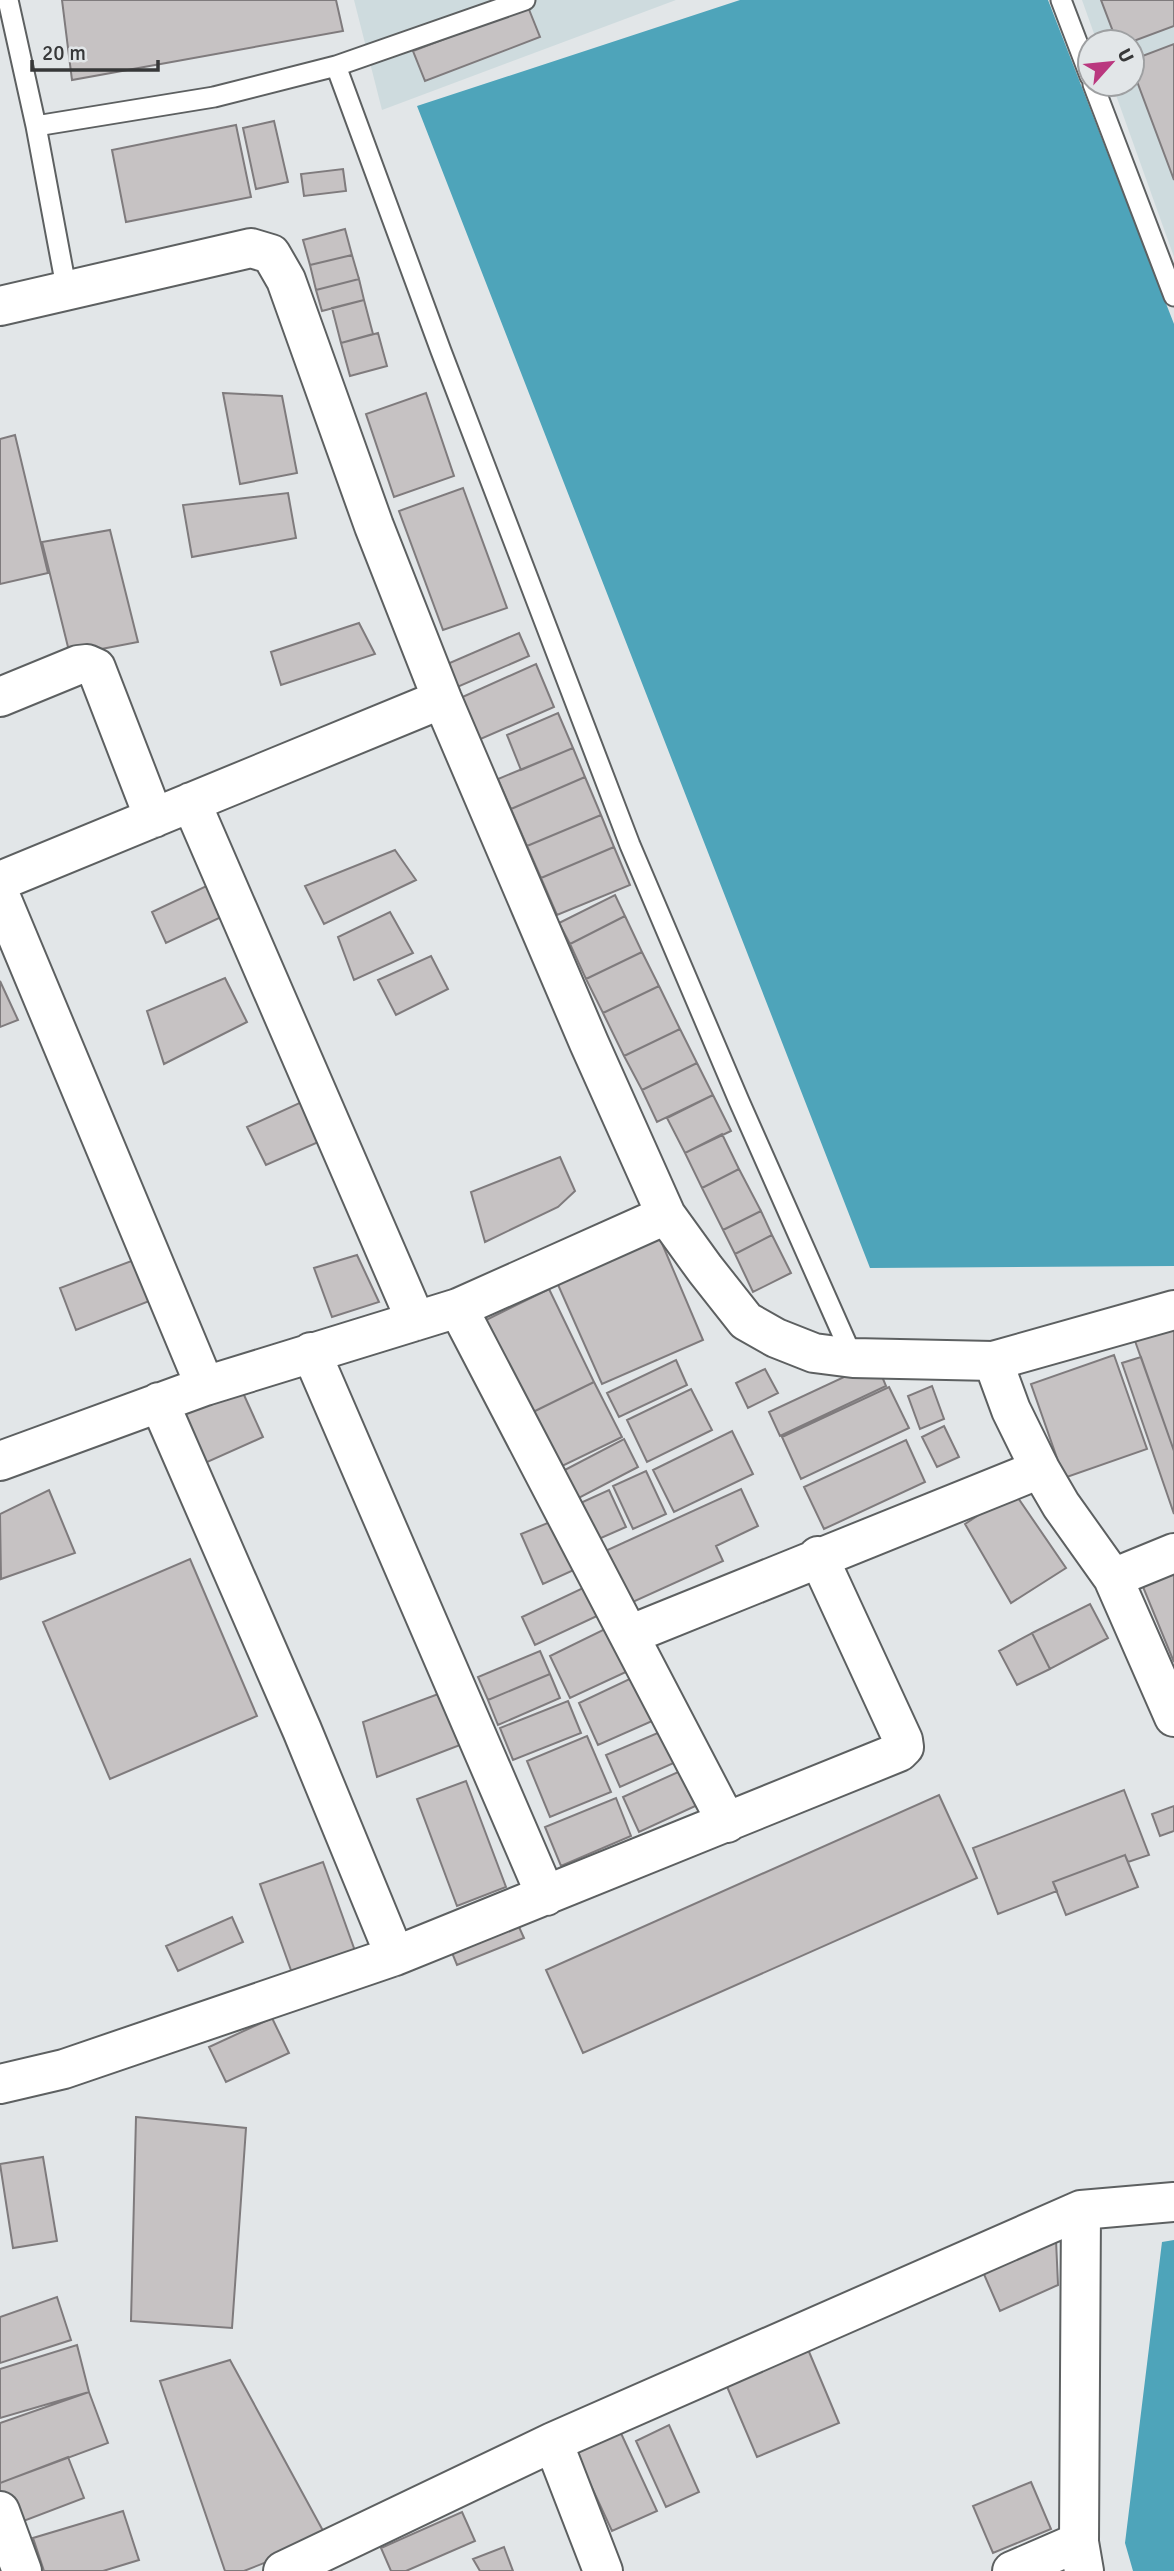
<svg xmlns="http://www.w3.org/2000/svg" width="1174" height="2571" font-family="Signika,sans-serif">
	<style>
		.built { fill: #cedbde }
		.water { fill: #4ea4ba }
		.building { fill: #c6c2c3; stroke: #7f7b7d; stroke-width: 2 }
		.lines { fill: none; stroke-linecap: round; stroke-linejoin: round }
		.service-casing { stroke: #5d6061; stroke-width: 23 }
		.minor-casing { stroke: #5d6061; stroke-width: 42 }
		.service { stroke: #fff; stroke-width: 19 }
		.minor { stroke: #fff; stroke-width: 38 }
	</style>
	<rect width="100%" height="100%" fill="#e2e6e8"/>
	<path class="built" d="M354,0h322l-294,110z
		M1082,0h92v257l-62,-173h20v-42h-35z"/>
	<path class="water" d="M740,0h308l126,324v942l-304,2 -453,-1162z
		M1174,2240v331h-41l-8,-28 37,-301z"/>
	<path class="building" d="M62,0h274l7,31 -271,49z
		M1101,0h73v26l-43,16h-14z
		M528,7l12,30 -115,44 -12,-30z
		M1174,44v136l-42,-112v-8z
		M274,121l14,61 -32,7 -13,-61z
		M236,125l15,72 -125,25 -14,-72z
		M343,169l3,22 -42,5 -3,-22z
		M345,229l7,26 -42,10 -7,-25z
		M352,255l7,24 -43,11 -6,-25z
		M359,279l5,21 -42,11 -6,-21z
		M364,300l9,34 -32,9 -9,-35z
		M378,333l9,33 -37,10 -9,-33z
		M223,393l59,3 15,77 -57,11z
		M426,393l28,83 -60,21 -28,-83z
		M15,435l33,138 -48,11v-145z
		M463,488l44,120 -64,22 -44,-119z
		M288,493l8,45 -104,19 -9,-52z
		M110,530l28,112 -68,13 -28,-113z
		M359,623l16,31 -94,31 -10,-33z
		M519,633l10,23 -74,32 -10,-23z
		M536,664l18,43 -78,34 -18,-42z
		M558,713l15,35 -52,22 -14,-35z
		M573,748l12,29 -74,32 -13,-30z
		M585,777l16,38 -74,31 -16,-37z
		M601,815l13,32 -73,31 -14,-32z
		M614,847l16,38 -73,30 -16,-37z
		M395,850l21,30 -92,44 -19,-38z
		M219,880l15,31 -68,32 -14,-31z
		M615,895l10,21 -55,28 -11,-21z
		M390,912l23,41 -59,27 -16,-43z
		M625,916l17,36 -56,27 -16,-35z
		M642,952l17,34 -56,27 -17,-34z
		M431,956l17,33 -52,26 -18,-35z
		M225,978l22,44 -83,42 -17,-53z
		M0,981l18,39 -18,7z
		M659,986l21,43 -56,27 -21,-43z
		M680,1029l17,34 -55,27 -18,-34z
		M697,1063l16,32 -56,27 -15,-32z
		M713,1095l18,36 -46,22 -18,-35z
		M306,1100l17,40 -57,25 -19,-38z
		M722,1134l17,35 -37,19 -17,-35z
		M560,1157l15,34 -17,16 -73,35 -14,-50z
		M739,1169l22,42 -38,19 -21,-42z
		M761,1211l11,24 -37,19 -12,-24z
		M658,1234l45,106 -101,44 -47,-106z
		M772,1235l19,38 -38,19 -18,-38z
		M357,1255l22,47 -47,15 -18,-49z
		M142,1257l15,41 -81,32 -16,-42z
		M549,1289l45,93 -65,32 -45,-93z
		M1174,1328v123l-39,-110z
		M1114,1355l33,94 -83,29 -33,-94z
		M1141,1357l33,94v63l-52,-151z
		M676,1360l11,25 -68,32 -12,-24z
		M876,1362l10,24 -106,50 -11,-24z
		M765,1369l13,24 -30,15 -12,-25z
		M594,1382l28,55 -66,32 -27,-55z
		M239,1384l24,53 -58,26 -24,-53z
		M932,1386l12,33 -24,10 -12,-33z
		M889,1387l20,41 -108,51 -19,-42z
		M691,1389l21,41 -65,32 -20,-42z
		M944,1426l15,31 -22,10 -15,-30z
		M732,1431l21,43 -79,38 -21,-42z
		M624,1439l14,28 -65,34 -14,-28z
		M906,1440l19,42 -101,47 -20,-42z
		M646,1471l20,43 -33,15 -20,-43z
		M741,1489l17,37 -42,20 7,15 -99,45 -23,-53z
		M49,1490l26,63 -74,26 -1,-65z
		M609,1490l17,37 -34,15 -16,-37z
		M1014,1492l52,76 -55,35 -46,-79z
		M555,1520l21,49 -33,15 -22,-50z
		M190,1559l67,157 -147,63 -67,-157z
		M1174,1569v93l-33,-80z
		M583,1588l14,28 -62,29 -13,-28z
		M1090,1604l18,34 -58,31 -18,-36z
		M607,1628l21,43 -58,27 -20,-42z
		M1032,1633l18,36 -33,16 -18,-34z
		M540,1651l10,23 -62,26 -10,-23z
		M550,1674l10,24 -62,27 -10,-25z
		M638,1675l21,43 -61,27 -19,-42z
		M441,1693l32,47 -96,37 -14,-55z
		M568,1701l13,32 -68,27 -13,-32z
		M674,1726l13,31 -67,30 -14,-32z
		M587,1736l24,56 -61,25 -23,-56z
		M687,1768l17,34 -65,30 -16,-35z
		M466,1781l40,106 -49,19 -40,-107z
		M1124,1790l25,65 -21,7 -3,-7 -72,27 4,9 -59,23 -25,-66z
		M939,1795l38,83 -394,175 -37,-83z
		M616,1798l15,38 -70,30 -16,-39z
		M1174,1806v25l-14,5 -8,-22z
		M1125,1855l13,32 -72,28 -13,-33z
		M323,1862l32,89 -63,22 -32,-89z
		M514,1916l10,22 -67,27 -9,-22z
		M232,1917l11,25 -65,29 -12,-25z
		M272,2018l17,35 -63,29 -17,-35z
		M136,2117l110,11 -14,200 -101,-7z
		M43,2157l14,84 -44,7 -13,-84z
		M1056,2240l2,45 -58,26 -17,-39z
		M57,2297l14,43 -71,23v-46z
		M77,2345l12,47 -89,26v-49z
		M807,2347l32,76 -82,34 -32,-75z
		M230,2360l97,178 -83,33h-19l-65,-190z
		M89,2392l19,51 -108,40v-60z
		M669,2425l30,67 -33,15 -30,-66z
		M619,2429l38,82 -45,20 -38,-82z
		M68,2457l16,41 -71,27 -13,-32v-10z
		M1031,2482l20,47 -58,24 -20,-47z
		M123,2511l16,49 -36,11h-59l-11,-33z
		M462,2512l13,29 -69,30h-15l-10,-23z
		M504,2547l9,24h-33l-7,-12z"/>
	<g class="lines">
		<defs>
			<path id="service" d="M8,0l28,126 31,166
				M1061,0l29,76
				M336,66l105,285 189,494 109,256 114,257
				M1093,84l81,212
				M36,126l178,-29 122,-31 189,-66"/>
			<path id="minor" d="M0,306l251,-58 20,6 15,26 88,246 68,173 147,344 77,172 39,54 41,52 30,17 38,15 39,5 140,3 181,-51
				M0,697l78,-32 9,-1 9,4 58,150
				M191,802l225,519
				M0,881l442,-182
				M0,895l205,491
				M458,1308l269,515
				M311,1352l235,544
				M993,1361l18,49 29,59 21,36 52,73 61,139
				M159,1402l143,328 93,226
				M0,1461l205,-75 253,-78 208,-93
				M1113,1578l61,-25
				M629,1635l411,-166
				M0,2084l64,-15 331,-113 504,-204 5,-5 -1,-7 -85,-184
				M1081,2210l-2,332 5,29
				M553,2442l50,129
				M0,2511l22,60
				M283,2571l270,-129 528,-232 93,-8
				M1012,2571l67,-29"/>
		</defs>
		<use href="#service" class="service-casing"/>
		<use href="#minor" class="minor-casing"/>
		<use href="#service" class="service"/>
		<use href="#minor" class="minor"/>
	</g>
	<g transform="translate(1111 63) rotate(63)"><circle r="33" fill="#e2e6e8" stroke="#9ea0a2" stroke-width="2"/>
	<path d="M0-5L12 26L0 18L-12 26Z" fill="#ba387f"/>
	<text y="-10" font-size="19" font-weight="bold" text-anchor="middle" fill="#373839">U</text>
	</g>
	<path d="M32 60v10h126v-10" fill="none" stroke="#373839" stroke-width="3.5"/>
	<text x="42" y="60" font-size="21" fill="#373839" stroke="#e2e6e8" stroke-width="5" paint-order="stroke">20 m</text>
</svg>
